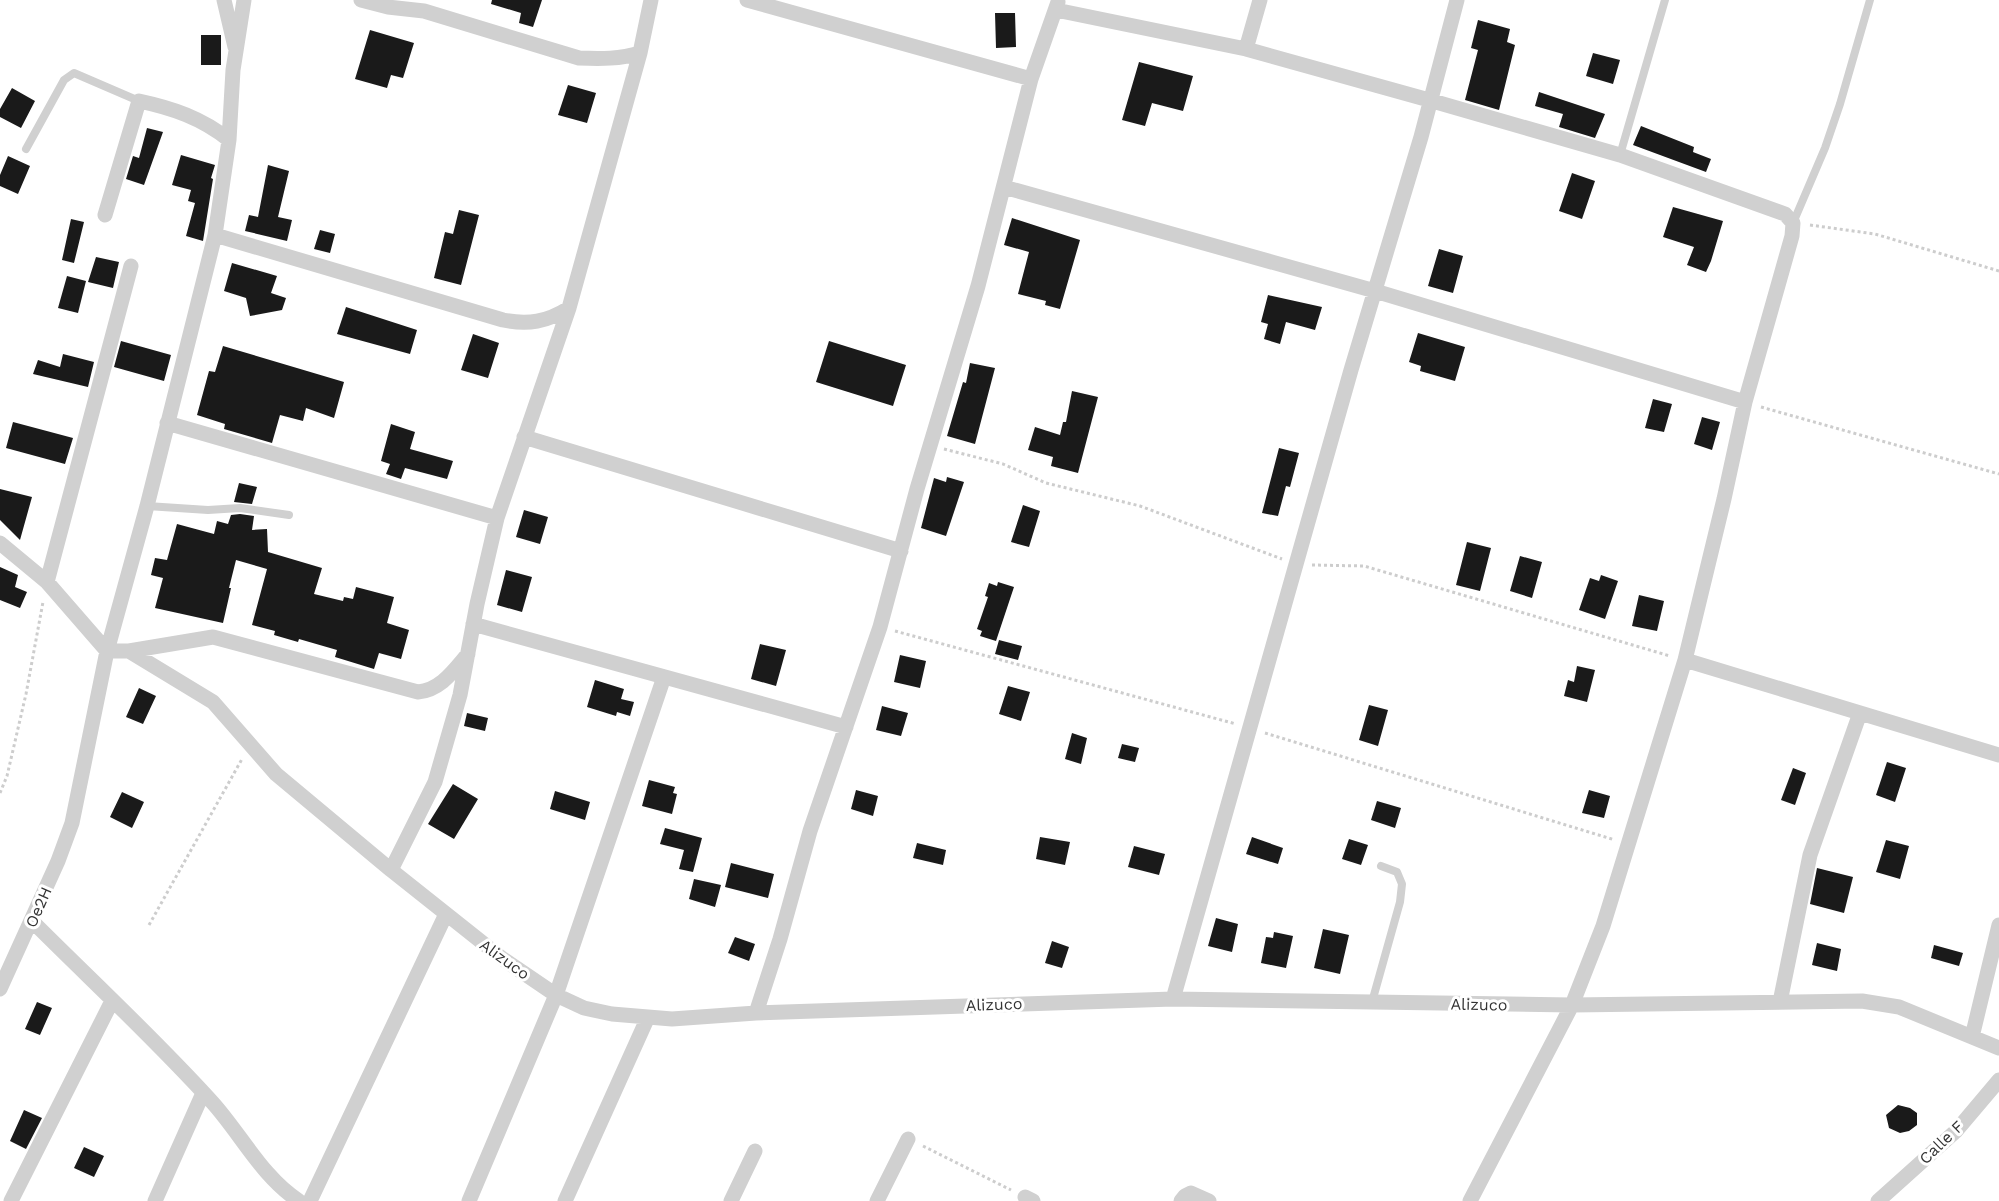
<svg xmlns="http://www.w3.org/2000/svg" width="1999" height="1201" font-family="'Work Sans',sans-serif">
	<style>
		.building { fill: #1a1a1a }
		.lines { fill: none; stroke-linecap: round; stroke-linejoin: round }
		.path { stroke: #cdcdcd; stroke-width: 3; stroke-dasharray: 3 3; stroke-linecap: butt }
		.lane { stroke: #d0d0d0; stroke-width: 8 }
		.street { stroke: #d0d0d0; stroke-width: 15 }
		.labels { text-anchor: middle; stroke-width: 6; stroke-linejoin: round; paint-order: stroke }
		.street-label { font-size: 16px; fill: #333; stroke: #fff }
	</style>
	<rect width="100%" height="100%" fill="#fff"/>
	<path class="building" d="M492,0h50l-9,27 -14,-4 2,-10 -30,-9z
		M995,13h20l1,34 -20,1z
		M1478,20l32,9 -3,13 8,3 -16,65 -34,-10 13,-50 -7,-2z
		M370,30l44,13 -11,35 -12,-3 -4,13 -32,-9z
		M201,35h20v30h-20z
		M1593,53l27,7 -7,24 -27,-8z
		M1139,62l54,14 -10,35 -31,-8 -7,23 -23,-6z
		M568,85l28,8 -9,30 -29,-8z
		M12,88l23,13 -14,27 -21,-11v-8z
		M1539,92l66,22 -10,24 -36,-11 4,-13 -28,-8z
		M1641,126l53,21 -1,5 18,7 -5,13 -73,-27z
		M147,128l16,4 -19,53 -18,-6 7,-23 6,2z
		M181,155l34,10 -4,13 2,1 -10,62 -17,-5 9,-33 -7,-2 3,-11 -19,-5z
		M8,156l22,10 -12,28 -18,-8v-11z
		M268,165l21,6 -11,46 14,3 -5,21 -42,-10 4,-16 9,2z
		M1572,173l23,8 -13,38 -23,-8z
		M1673,207l50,14 -12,40 -5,11 -19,-7 7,-18 -31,-10z
		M459,210l20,5 -18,70 -27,-7 11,-46 8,2z
		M1012,218l68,22 -20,69 -15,-4 1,-4 -28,-7 11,-42 -25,-7z
		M71,219l13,3 -10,41 -12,-3z
		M320,230l15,4 -5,19 -16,-4z
		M1439,249l24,7 -10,37 -25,-7z
		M96,257l23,5 -6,26 -25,-6z
		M232,263l45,13 -6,17 15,5 -4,12 -32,6 -4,-18 -22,-7z
		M67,276l19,5 -8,32 -20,-5z
		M1268,295l54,12 -7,23 -29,-8 -6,22 -16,-5 4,-15 -7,-2z
		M346,307l71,23 -7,24 -73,-20z
		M1418,333l47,14 -10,34 -35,-10 1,-5 -12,-4z
		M473,334l26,9 -11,35 -27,-8z
		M121,341l50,14 -7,26 -50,-14z
		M829,341l77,24 -13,41 -77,-24z
		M223,346l121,36 -10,36 -28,-10 -3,13 -23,-6 -8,28 -48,-14 1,-5 -28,-9 12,-44 6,1z
		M63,354l31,8 -6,25 -55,-13 5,-14 22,7z
		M970,363l25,5 -20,76 -28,-8 16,-54 3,1z
		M1072,391l26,6 -20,76 -27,-7 2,-9 -25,-7 7,-23 25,8 3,-13h3z
		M1653,399l19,5 -8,28 -19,-4z
		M1702,417l18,5 -8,28 -18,-6z
		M13,422l60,16 -8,26 -59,-16z
		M391,424l24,8 -5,17 43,12 -6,18 -42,-11 -4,11 -15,-5 4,-10 -9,-3z
		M1279,448l20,5 -9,34 -4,-1 -8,30 -16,-3z
		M947,477l17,5 -18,54 -25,-8 13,-50 12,4z
		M239,483l18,4 -5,17 -18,-2z
		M0,489l32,8 -12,43 -20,-20z
		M1023,505l17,6 -11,36 -18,-5z
		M524,510l24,7 -8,27 -24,-7z
		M240,514l14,2 -2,14 15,-1 1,23 54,16 -8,26 29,7 1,-4 9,2 3,-12 38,10 -7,26 22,7 -8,29 -22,-6 -5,16 -39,-12 2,-7 -38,-11 -1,3 -24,-7 1,-4 -23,-6 15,-56 -31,-9 -7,28h2l-8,35 -68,-15 8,-30 -12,-3 4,-17 12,2 10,-36 37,10 3,-13 11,3 3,-9z
		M1467,542l24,6 -11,43 -24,-6z
		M1520,556l22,6 -10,36 -22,-7z
		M0,567l18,8 -3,12 12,5 -7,16 -20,-8z
		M506,570l26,7 -10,35 -25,-7z
		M1601,575l17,6 -13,38 -26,-9 11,-32 9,3z
		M998,582l16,5 -18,54 -16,-5 2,-5 -5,-2 11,-32 -3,-1 4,-13 8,3z
		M1639,595l25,6 -7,30 -25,-5z
		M999,640l23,6 -4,14 -23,-6z
		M760,644l26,6 -10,36 -25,-7z
		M900,655l26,6 -6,27 -26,-6z
		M1577,666l18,4 -8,32 -23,-6 4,-16 6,2z
		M595,680l29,9 -3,10 13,3 -4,14 -13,-4 -1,4 -29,-9z
		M1008,686l22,6 -9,29 -22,-7z
		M139,688l17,8 -13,28 -17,-7z
		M1369,705l19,5 -10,36 -19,-6z
		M882,706l26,7 -7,23 -25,-6z
		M467,713l21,5 -3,13 -21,-5z
		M1072,733l15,5 -6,26 -16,-5z
		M1122,744l17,4 -4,14 -17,-4z
		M1887,762l19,6 -11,34 -19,-7z
		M1793,768l13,5 -11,32 -14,-5z
		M649,780l26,7 -2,6 4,1 -5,20 -30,-8z
		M453,784l25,15 -24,40 -26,-15z
		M856,790l22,6 -5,20 -22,-7z
		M1589,790l21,6 -6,22 -22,-5z
		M555,791l35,11 -5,18 -35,-11z
		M122,792l22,10 -12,26 -22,-11z
		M1377,801l24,7 -6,20 -24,-8z
		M665,828l37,10 -9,34 -14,-3 5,-19 -24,-6z
		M1040,837l30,5 -5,23 -29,-6z
		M1252,837l31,11 -5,16 -32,-10z
		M1349,839l19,6 -7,20 -19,-6z
		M1886,840l23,6 -9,33 -24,-7z
		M917,843l29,7 -3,15 -30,-7z
		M1134,846l31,8 -6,21 -31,-8z
		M731,863l43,11 -6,24 -43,-11z
		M1817,868l36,9 -9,36 -34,-9z
		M694,879l27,6 -6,22 -26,-8z
		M1216,918l22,6 -6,28 -24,-6z
		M1323,929l26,6 -9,39 -26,-6z
		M1274,932l19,4 -7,32 -25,-5 5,-26 7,1z
		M735,937l20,7 -6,17 -21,-8z
		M1052,941l17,6 -7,21 -17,-5z
		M1817,943l24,6 -4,22 -25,-6z
		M1934,945l29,8 -4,13 -28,-8z
		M37,1002l15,6 -12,27 -15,-6z
		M1898,1105l12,3 7,5v12l-8,6 -9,2 -11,-5 -3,-13z
		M24,1110l18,8 -16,31 -16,-8z
		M84,1147l20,9 -10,21 -20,-9z"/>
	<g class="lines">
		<path class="path" d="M1810,225l65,9 124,37
			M1761,407l238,67
			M944,449l59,15 43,19 94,23 142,53
			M1312,565l52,1 306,90
			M895,631l341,93
			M1265,733l350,107
			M0,793l7,-17 19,-82 17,-92
			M149,925l93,-166
			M923,1146l88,44"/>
		<path class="lane" d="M26,149l38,-69 10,-7 65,28
			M1620,155l45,-155
			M1793,223l32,-75 15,-44 30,-104
			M147,506l61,4 32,-2 49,7
			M1372,1002l28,-100 2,-18 -5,-12 -16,-6"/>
		<path class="street" d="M224,0l11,47
			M361,0l27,7 36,4 155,47c22,1 41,1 61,-5
			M747,0l284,79
			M1056,10l190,39 183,51 191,55 165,59 8,9 -1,13 -47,166 -21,97 -39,161 -82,266 -31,79 -102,196
			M1246,49l14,-49
			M1004,187l371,104 370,111
			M105,215l34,-114c33,7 63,17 90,39
			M215,235l288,85c25,5 44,2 66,-12
			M167,423l330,95
			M524,437l377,114
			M0,543l47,39 60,69h22l84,51 63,72 115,96 112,89 53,36 28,13 28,6 60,5 84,-6 417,-14 399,6 290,-4 37,6 100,41
			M47,582l84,-316
			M473,624l373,103
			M129,651l84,-14 205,55c23,-2 36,-22 50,-38
			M1685,660l314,95
			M391,870l44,-88 25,-87 17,-91 20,-86 72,-210 71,-255 11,-53
			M32,921c60,60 123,118 180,181 29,32 50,75 87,99
			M0,989l58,-128 14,-38 35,-172 40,-145 68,-271 14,-95 4,-70 11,-70
			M1173,999l178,-629 70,-233 36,-137
			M1780,1002l30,-147 50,-142
			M756,1013l24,-74 30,-108 70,-204 37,-138 61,-203 53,-207 27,-77
			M1972,1037l27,-112
			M1025,1197l8,4
			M11,1201l101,-200
			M155,1201l48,-108
			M310,1201l136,-287
			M469,1201l87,-206 108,-318
			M565,1201l83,-184
			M731,1201l24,-50
			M877,1201l31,-62
			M1181,1201l4,-5 6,-3 18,8
			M1878,1201l78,-70 43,-51"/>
	</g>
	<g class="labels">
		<g class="street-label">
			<text transform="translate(38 907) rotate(-66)" y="6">Oe2H</text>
			<text transform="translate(505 959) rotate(36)" y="6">Alizuco</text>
			<text transform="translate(994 1004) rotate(-2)" y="6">Alizuco</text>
			<text transform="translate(1479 1004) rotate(1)" y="6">Alizuco</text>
			<text transform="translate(1941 1142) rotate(-44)" y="6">Calle F</text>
		</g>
	</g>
</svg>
